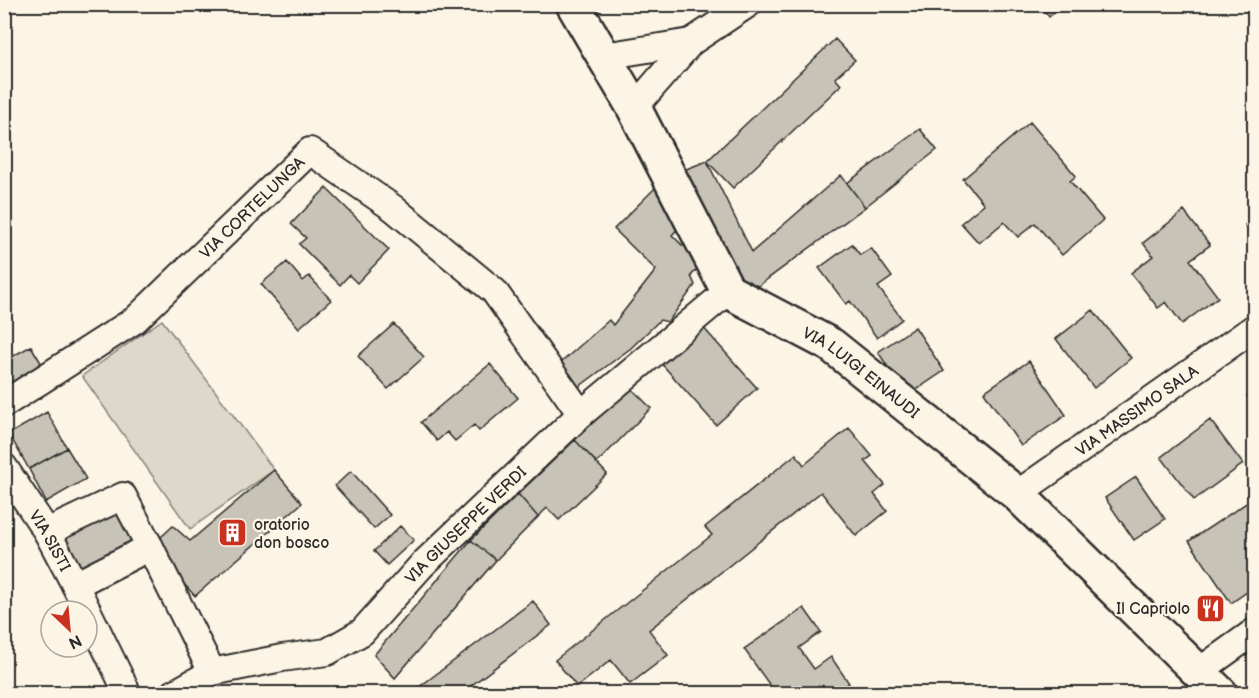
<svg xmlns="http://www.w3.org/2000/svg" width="1259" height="698" font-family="'Balsamiq Sans',sans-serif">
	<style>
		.green { fill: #ded8ca; stroke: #84827a; stroke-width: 1.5 }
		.building { fill: #c8c3b7; stroke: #2b2b2b; stroke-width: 1.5 }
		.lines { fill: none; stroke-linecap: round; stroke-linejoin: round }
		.street-casing { stroke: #2b2b2b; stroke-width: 30 }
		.secondary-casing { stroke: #2b2b2b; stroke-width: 38 }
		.street { stroke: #fcf5e5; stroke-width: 26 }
		.secondary { stroke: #fcf5e5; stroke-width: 33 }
		.labels { text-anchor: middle; stroke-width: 4.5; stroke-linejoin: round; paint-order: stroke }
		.street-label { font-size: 16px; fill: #2b2b2b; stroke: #fcf5e5 }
		.poi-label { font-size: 16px; fill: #2b2b2b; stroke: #fcf5e5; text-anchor: start }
	</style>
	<rect width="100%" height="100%" fill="#fcf5e5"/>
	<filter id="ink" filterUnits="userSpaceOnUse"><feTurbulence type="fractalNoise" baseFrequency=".0167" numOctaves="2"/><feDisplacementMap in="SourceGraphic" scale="12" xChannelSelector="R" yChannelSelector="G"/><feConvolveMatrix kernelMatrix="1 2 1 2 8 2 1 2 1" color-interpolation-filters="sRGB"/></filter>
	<g filter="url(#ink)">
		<path class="green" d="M162,320l112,150 -84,59 -108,-153z"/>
		<path class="building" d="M1039,4h25l-15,13z
			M835,39l20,21 -20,18 6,7 -108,103 -26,-27z
			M1030,122l46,54 -6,5 33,39 -41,35 -27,-32 -17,14 -14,-15 -25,21 -18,-20 23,-19 -21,-25z
			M920,129l17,21 -72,57 -18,-24z
			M707,161l45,91 89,-77 24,32 -115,85 -20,-15 -54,-104z
			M659,184l28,35 -15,16 11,11 14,-7 11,18 -17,19 4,9 -27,37 -8,-2 -29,28 -55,41 -20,-22 53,-47 4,5 43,-55 -42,-41z
			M326,188l63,62 -32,33 -8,-8 -9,10 -41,-41 7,-6 -15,-14z
			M1184,211l26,34 -20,15 28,37 -36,27 -16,-22 -8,6 -27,-35 22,-17 -10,-13z
			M1254,218v21l-9,-14z
			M852,244l8,11 11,-7 21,29 -14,10 24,32 -25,19 -27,-37 -4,3 -27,-36z
			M287,262l16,19 6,-5 22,24 -32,28 -38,-44z
			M1093,310l38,48 -37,30 -38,-49z
			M394,324l30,33 -36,32 -30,-33z
			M701,325l56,63 -41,37 -56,-63z
			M915,327l29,44 -37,25 -29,-44z
			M31,346l15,25 -42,25v-35z
			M1029,361l37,54 -45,31 -37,-54z
			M490,364l28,34 -39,33 -5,-6 -19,16 -8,-9 -10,9 -16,-19z
			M630,387l21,21 -54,55 -22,-23z
			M1254,391v16l-7,-11z
			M47,412l20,36 -38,21 -20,-35z
			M1210,420l33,44 -49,36 -33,-43z
			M849,428l23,28 -7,5 20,24 -11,9 13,17 -31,25 -35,-44 -172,138 19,25 -38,29 -19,-24 -34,27 -22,-27 157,-125 -7,-8 91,-73 8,11z
			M575,440l32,34 -48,46 -12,-12 -9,9 -20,-23z
			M67,448l19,31 -40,23 -17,-33z
			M274,470l28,33 -107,93 -45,-49 23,-21 17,15z
			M351,471l39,44 -16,14 -39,-43z
			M1136,477l29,42 -31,21 -29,-42z
			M518,494l20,23 -42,43 -25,-20z
			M1254,498v89l-23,16 -42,-62z
			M118,505l18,36 -59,29 -19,-36z
			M400,526l14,14 -27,25 -13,-14z
			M471,540l25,20 -101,118 -21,-23z
			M533,601l18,24 -91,69h-50z
			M804,608l17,24 -22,16 15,21 17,-12 18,26 -15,11h-58l-32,-45z"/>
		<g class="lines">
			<defs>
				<g id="street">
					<path d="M604,56l87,-14"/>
					<path d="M634,108l57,-66 57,-38"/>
					<path id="s1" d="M4,404l131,-84 175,-169 83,57 101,83 87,123"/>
					<path id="s2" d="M4,467l43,65 28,53"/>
					<path id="s3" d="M1017,494l237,-166"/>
					<path d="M47,532l76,-36 27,51"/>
					<path d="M1198,672l56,-40"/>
					<path d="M128,694l-53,-109 75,-38 62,125"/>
					<path id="s4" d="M173,694l39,-22 70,-14 45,-6 35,-20 60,-67 159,-151 147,-123"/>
				</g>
				<g id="secondary">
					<path id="s5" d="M573,4l61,104 94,183 103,54 186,149 204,200"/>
				</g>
			</defs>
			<use href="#street" class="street-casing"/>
			<use href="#secondary" class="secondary-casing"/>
			<use href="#street" class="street"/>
			<use href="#secondary" class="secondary"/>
		</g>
	</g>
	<defs>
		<symbol id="building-square" viewBox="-11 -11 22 22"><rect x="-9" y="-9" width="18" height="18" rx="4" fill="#c8321e" stroke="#fcf5e5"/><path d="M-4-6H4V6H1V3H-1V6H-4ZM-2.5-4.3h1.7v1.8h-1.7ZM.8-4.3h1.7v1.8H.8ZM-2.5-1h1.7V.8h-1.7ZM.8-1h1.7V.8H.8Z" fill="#fff"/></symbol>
		<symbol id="restaurant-square" viewBox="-11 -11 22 22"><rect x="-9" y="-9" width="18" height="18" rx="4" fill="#c8321e" stroke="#fcf5e5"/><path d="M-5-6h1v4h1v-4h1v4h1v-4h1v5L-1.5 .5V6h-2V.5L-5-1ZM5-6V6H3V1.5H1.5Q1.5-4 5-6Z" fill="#fff"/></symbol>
	</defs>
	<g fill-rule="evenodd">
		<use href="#building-square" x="216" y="516" width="33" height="33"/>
		<use href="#restaurant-square" x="1194" y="592" width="33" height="33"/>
	</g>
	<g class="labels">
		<g class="street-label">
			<text dy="6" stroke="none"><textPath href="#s1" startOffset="318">VIA CORTELUNGA</textPath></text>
			<text dy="6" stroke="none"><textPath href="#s5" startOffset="483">VIA LUIGI EINAUDI</textPath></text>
			<text dy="6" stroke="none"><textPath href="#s3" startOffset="146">VIA MASSIMO SALA</textPath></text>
			<text dy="6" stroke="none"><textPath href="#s4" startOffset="351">VIA GIUSEPPE VERDI</textPath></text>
			<text dy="6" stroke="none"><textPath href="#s2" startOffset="87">VIA SISTI</textPath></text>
		</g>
		<g class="poi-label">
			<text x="254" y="530">oratorio<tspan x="254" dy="18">don bosco</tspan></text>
			<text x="1190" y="614" text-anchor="end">Il Capriolo</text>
		</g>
	</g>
	<rect width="1259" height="698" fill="none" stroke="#fcf5e5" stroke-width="24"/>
	<rect x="12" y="12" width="1235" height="674" fill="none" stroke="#2b2b2b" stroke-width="2" filter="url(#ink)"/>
	<g transform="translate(69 629) rotate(154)"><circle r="28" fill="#fcf5e5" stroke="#a8a49b" stroke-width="1.5"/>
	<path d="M0-4.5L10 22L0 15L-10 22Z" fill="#c8321e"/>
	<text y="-9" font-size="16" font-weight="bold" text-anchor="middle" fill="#2b2b2b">N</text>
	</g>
</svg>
